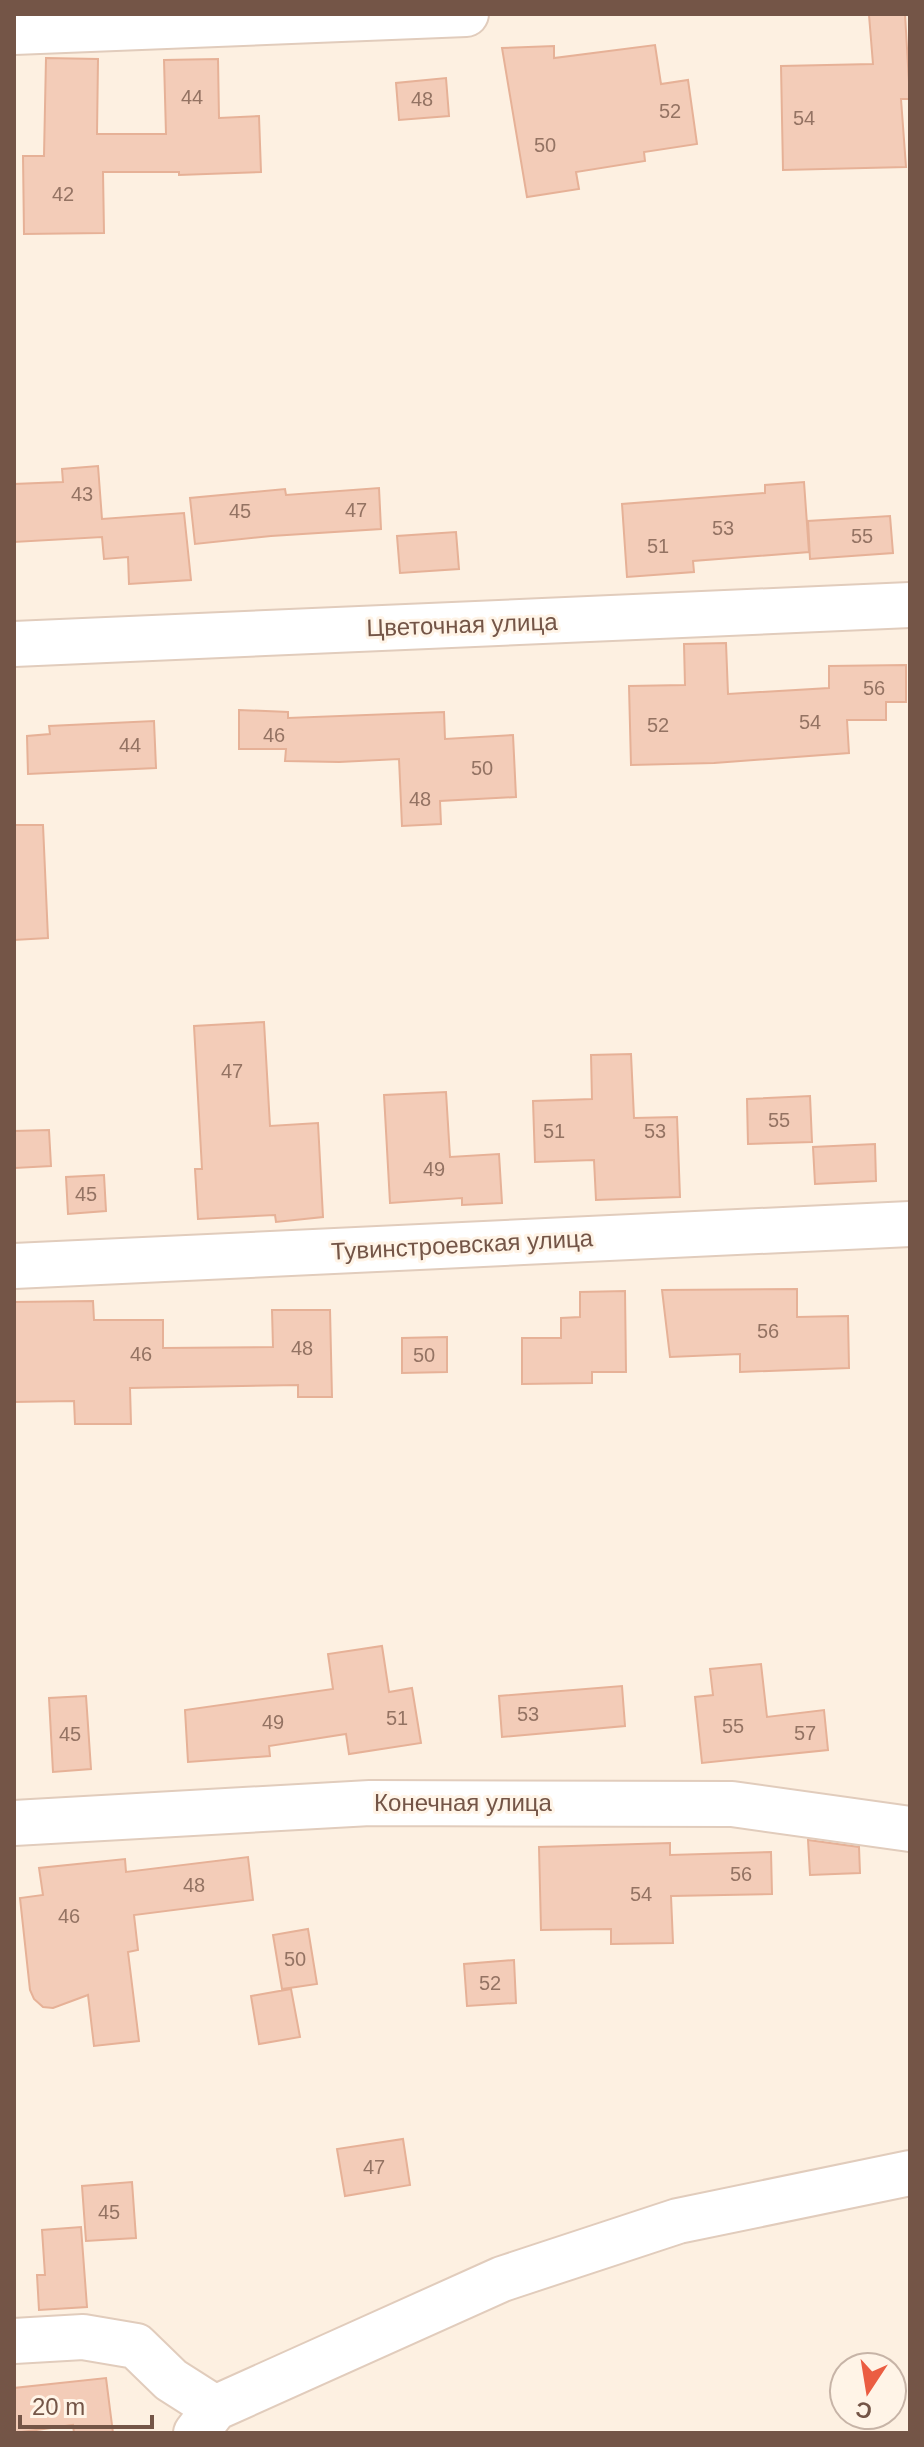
<svg xmlns="http://www.w3.org/2000/svg" width="924" height="2447" font-family="Arial,sans-serif">
	<style>
		.building { fill: #f3ccb8; stroke: #e6b197; stroke-width: 2 }
		.lines { fill: none; stroke-linecap: round; stroke-linejoin: round }
		.minor-casing { stroke: #e1ccbc; stroke-width: 48 }
		.minor { stroke: #fff; stroke-width: 44 }
		.labels { text-anchor: middle; stroke-width: 6; stroke-linejoin: round; paint-order: stroke }
		.number-label { font-size: 20px; fill: #947363 }
		.street-label { font-size: 24px; fill: #745547; stroke: #fff4e7 }
	</style>
	<rect width="100%" height="100%" fill="#fdf0e1"/>
	<path class="building" d="M905,14l5,85h-9l5,68 -123,3 -2,-104 92,-2 -4,-49z
		M655,45l6,39 27,-4 9,64 -53,8 1,9 -69,11 3,17 -52,8 -25,-149 52,-2v12z
		M46,58l52,1 -1,75h69l-2,-74 54,-1 1,59 40,-2 2,56 -82,3v-3h-76l1,61 -80,1 -1,-78h21z
		M446,78l3,38 -50,4 -3,-37z
		M98,466l4,53 82,-6 7,67 -62,4 -1,-27 -24,2 -2,-22 -88,5v-58l49,-2 -1,-13z
		M804,482l5,70 -116,9 1,11 -67,5 -5,-73 143,-11v-8z
		M379,488l2,41 -110,7 -76,8 -5,-46 95,-9 1,6z
		M890,516l3,37 -83,6 -2,-38z
		M456,532l3,37 -59,4 -3,-37z
		M726,643l2,51 101,-6v-22l77,-1v37h-20v18h-39l2,33 -135,10 -83,2 -2,-79 56,-1 -1,-41z
		M239,710l49,2v6l156,-6 1,27 68,-4 3,62 -76,4 1,23 -39,2 -3,-67 -60,3 -54,-1 1,-12h-47z
		M154,721l2,47 -128,6 -1,-38 23,-2 -1,-8z
		M14,825h29l5,113 -34,2z
		M264,1022l6,104 48,-3 5,94 -47,5 -1,-7 -77,4 -3,-50h7l-8,-143z
		M631,1054l3,64 43,-1 3,80 -84,3 -2,-40 -59,2 -2,-61 59,-2 -1,-44z
		M446,1092l4,65 49,-3 3,49 -40,2v-7l-72,5 -6,-108z
		M810,1096l2,46 -64,2 -1,-45z
		M49,1130l2,36 -36,2 -1,-37z
		M875,1144l1,37 -61,3 -2,-37z
		M104,1175l2,36 -38,3 -2,-37z
		M797,1289v28l51,-1 1,52 -109,4v-18l-70,3 -8,-67z
		M625,1291l1,81h-34v11l-70,1v-46h39v-20l19,-1v-25z
		M93,1301l1,19h69v28l110,-1 -1,-37h58l2,87h-34v-12l-168,3 1,36h-56l-1,-23 -60,1v-100z
		M447,1337v35l-45,1v-35z
		M382,1646l7,46 23,-4 9,55 -72,11 -3,-20 -77,12 1,10 -82,6 -3,-52 148,-21 -5,-35z
		M761,1664l6,53 57,-7 4,40 -126,13 -7,-66 18,-2 -3,-26z
		M622,1686l3,40 -123,11 -3,-41z
		M86,1696l5,73 -38,3 -4,-74z
		M808,1840l51,7 1,26 -50,2z
		M670,1843v12l101,-3 1,42 -101,2 2,47 -62,1v-15l-70,1 -2,-83z
		M248,1857l5,43 -119,15 4,35 -10,2 11,89 -45,5 -6,-51 -35,13 -10,-1 -9,-8 -4,-9 -10,-92 23,-3 -4,-27 86,-9 1,13z
		M308,1929l9,55 -35,5 -9,-54z
		M514,1960l2,43 -49,3 -3,-42z
		M291,1989l9,48 -41,7 -8,-48z
		M403,2139l7,46 -65,11 -8,-47z
		M132,2182l4,56 -50,3 -4,-55z
		M81,2227l6,80 -48,3 -2,-35h8l-3,-45z
		M106,2378l7,55h-39l-1,-8 -59,8v-45z"/>
	<g class="lines">
		<defs>
			<path id="minor" d="M14,32l452,-18
				M14,644l896,-39
				M14,1266l896,-42
				M14,1823l356,-20 362,1 178,25
				M14,2341l69,-4 53,9 35,34 44,28
				M196,2433l19,-25 287,-129 176,-58 232,-48"/>
		</defs>
		<use href="#minor" class="minor-casing"/>
		<use href="#minor" class="minor"/>
	</g>
	<g class="labels">
		<g class="number-label">
			<text x="192" y="104">44</text>
			<text x="422" y="106">48</text>
			<text x="670" y="118">52</text>
			<text x="804" y="125">54</text>
			<text x="545" y="152">50</text>
			<text x="63" y="201">42</text>
			<text x="82" y="501">43</text>
			<text x="356" y="517">47</text>
			<text x="240" y="518">45</text>
			<text x="723" y="535">53</text>
			<text x="862" y="543">55</text>
			<text x="658" y="553">51</text>
			<text x="874" y="695">56</text>
			<text x="810" y="729">54</text>
			<text x="658" y="732">52</text>
			<text x="274" y="742">46</text>
			<text x="130" y="752">44</text>
			<text x="482" y="775">50</text>
			<text x="420" y="806">48</text>
			<text x="232" y="1078">47</text>
			<text x="779" y="1127">55</text>
			<text x="554" y="1138">51</text>
			<text x="655" y="1138">53</text>
			<text x="434" y="1176">49</text>
			<text x="86" y="1201">45</text>
			<text x="768" y="1338">56</text>
			<text x="302" y="1355">48</text>
			<text x="141" y="1361">46</text>
			<text x="424" y="1362">50</text>
			<text x="528" y="1721">53</text>
			<text x="397" y="1725">51</text>
			<text x="273" y="1729">49</text>
			<text x="733" y="1733">55</text>
			<text x="805" y="1740">57</text>
			<text x="70" y="1741">45</text>
			<text x="741" y="1881">56</text>
			<text x="194" y="1892">48</text>
			<text x="641" y="1901">54</text>
			<text x="69" y="1923">46</text>
			<text x="295" y="1966">50</text>
			<text x="490" y="1990">52</text>
			<text x="374" y="2174">47</text>
			<text x="109" y="2219">45</text>
		</g>
		<g class="street-label">
			<text transform="translate(462 625) rotate(-2)" y="8">Цветочная улица</text>
			<text transform="translate(462 1245) rotate(-3)" y="8">Тувинстроевская улица</text>
			<text x="463" y="1811">Конечная улица</text>
		</g>
	</g>
	<rect width="924" height="2447" fill="none" stroke="#745547" stroke-width="32"/>
	<g transform="translate(868 2391) rotate(192)"><circle r="38" fill="#fff4e7" stroke="#c7b4a7" stroke-width="2"/>
	<path d="M0-6L14 30L0 20L-14 30Z" fill="#eb5d42"/>
	<text y="-12" font-size="22" font-weight="bold" text-anchor="middle" fill="#745547">С</text>
	</g>
	<path d="M20 2415v12h132v-12" fill="none" stroke="#745547" stroke-width="4"/>
	<text x="32" y="2415" font-size="24" fill="#745547" stroke="#fff4e7" stroke-width="6" paint-order="stroke">20 m</text>
</svg>
